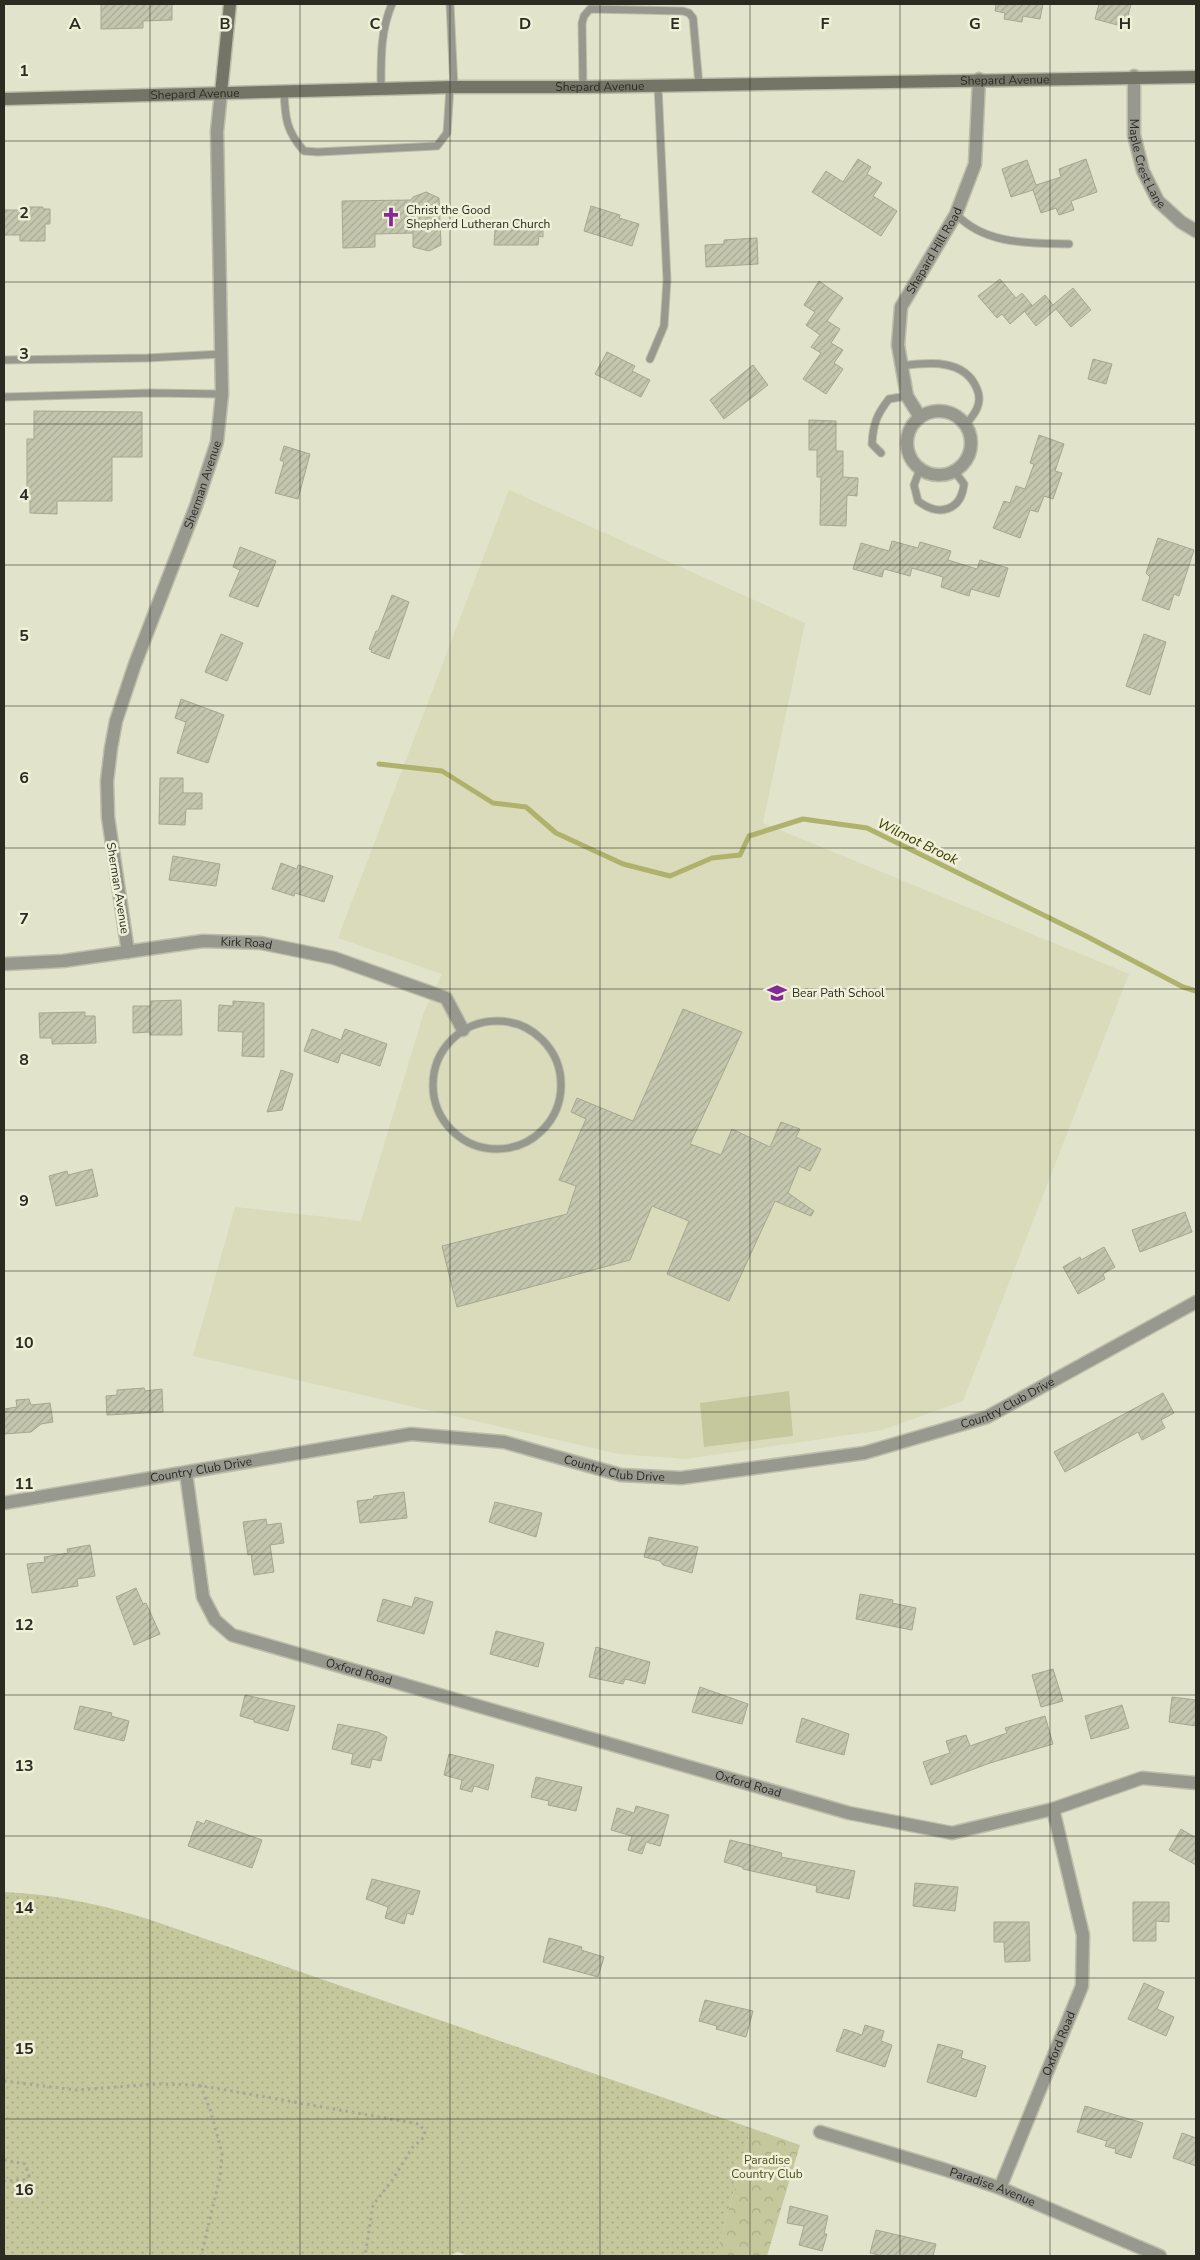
<svg xmlns="http://www.w3.org/2000/svg" width="1200" height="2260" font-family="'Nunito Sans',sans-serif">
	<style>
		.built { fill: #d9dbbb }
		.grass { fill: url(#grass-dots) }
		.park { fill: url(#park-crowns) }
		.pitch { fill: #c5c79c }
		.lines { fill: none; stroke-linecap: round; stroke-linejoin: round }
		.stream { stroke: #afb26d; stroke-width: 5 }
		.building { fill: url(#building-hatch); stroke: #a6a790 }
		.lane-casing { stroke: #bdbea9; stroke-width: 9 }
		.street-casing { stroke: #bdbea9; stroke-width: 15 }
		.secondary-casing { stroke: #bdbea9; stroke-width: 15 }
		.path { stroke: #a7a895; stroke-width: 3; stroke-dasharray: 2.5 4; stroke-linecap: butt }
		.lane { stroke: #97988e; stroke-width: 7 }
		.street { stroke: #97988e; stroke-width: 12 }
		.secondary { stroke: #747566; stroke-width: 12 }
		.grid { fill: none; stroke: #2b2b22; stroke-width: 1; stroke-opacity: 0.55 }
		.labels { text-anchor: middle; stroke-width: 5; stroke-linejoin: round; paint-order: stroke }
		.street-label { font-size: 12px; fill: #2b2b22; stroke: #eff0d7 }
		.poi-label { font-size: 12px; fill: #2b2b22; stroke: #eff0d7; text-anchor: start }
		.park-label { font-size: 12px; fill: #4e4f1b; stroke: #eff0d7 }
		.water-label { font-size: 14px; font-style: italic; fill: #3c3d05; stroke: #eff0d7 }
		.grid-label { font-size: 16px; text-anchor: middle; font-weight: bold; fill: #2b2b22; stroke: #eff0d7; stroke-width: 5; stroke-linejoin: round; paint-order: stroke }
	</style>
	<defs>
		<pattern id="grass-dots" width="8" height="8" patternUnits="userSpaceOnUse" patternTransform="scale(1.25)"><rect width="8" height="8" fill="#c5c79c"/><path d="M2 2h.1M6 6h.1" fill="none" stroke="#a9ab86" stroke-width="1.8" stroke-linecap="round"/></pattern>
		<pattern id="park-crowns" width="20" height="18" patternUnits="userSpaceOnUse" patternTransform="scale(1.25)"><rect width="20" height="18" fill="#c5c79c"/><path d="M2 6a3 3 0 1 1 6 0M12 15a3 3 0 1 1 6 0" fill="none" stroke="#a9ab86"/></pattern>
		<pattern id="building-hatch" width="6" height="6" patternUnits="userSpaceOnUse" patternTransform="scale(1.25)"><rect width="6" height="6" fill="#c5c6ae"/><path d="M-1 1l2-2M0 6l6-6M5 7l2-2" fill="none" stroke="#a9aa95"/></pattern>
	</defs>
	<rect width="100%" height="100%" fill="#e1e3cb"/>
	<path class="built" d="M509,490l296,133 -42,200 366,151 -166,427 -81,29 -196,29 -67,-5 -426,-98 42,-149 126,14 63,-209 18,-38 -104,-36z"/>
	<path class="grass" d="M4,1892c50,2 99,13 147,28l600,208 -35,128h-247l-11,-4 -10,4h-444z"/>
	<path class="park" d="M751,2128l49,17 -33,111h-51z"/>
	<path class="pitch" d="M789,1391l4,45 -89,11 -4,-44z"/>
	<g class="lines">
		<path class="stream" d="M379,764l63,7 51,32 33,4 30,26 67,31 47,12 42,-18 28,-3 9,-19 54,-17 64,9 219,108 97,51 13,4"/>
	</g>
	<path class="building" d="M101,4h71v16l-29,1v7l-42,1z
		M996,4h47l-3,15 -17,-3 -1,6 -18,-3 1,-6 -10,-2z
		M1099,4h32l-6,23 -30,-8z
		M858,159l13,8 -4,7 15,9 -9,13 24,15 -16,25 -69,-44 14,-21 17,11z
		M1086,159l11,33 -26,9 3,9 -15,5 -3,-7 -15,5 -8,-23 -22,7 -9,-28 25,-9 9,25 25,-8 -2,-8z
		M426,192l13,6 2,47 -12,6 -16,-4v-14l-38,1v13l-32,1 -1,-47 69,-1 2,-3z
		M591,206l29,9 -1,3 20,6 -7,22 -48,-15z
		M20,207h23v2h7v15h-5v17h-25v-6h-16v-25h16z
		M507,222l36,1v14l-4,-1 -1,9h-44l1,-15h12z
		M757,238l1,26 -52,3 -1,-22 19,-1v-4z
		M1000,279l16,19 6,-5 10,12 -22,19 -8,-10 -5,4 -19,-22z
		M819,281l24,17 -16,23 13,8 -9,14 12,7 -9,13 9,6 -17,25 -23,-15 18,-26 -10,-6 9,-12 -14,-10 9,-13 -11,-7z
		M1073,288l18,22 -20,17 -15,-18 -20,17 -11,-14 20,-17 8,10z
		M607,352l28,14 -3,5 18,9 -9,17 -46,-23z
		M1093,359l19,5 -6,20 -18,-5z
		M753,365l15,20 -44,34 -14,-19z
		M34,411l108,1v45h-30v44h-55v13l-27,-1v-12h-3v-62h7z
		M809,420l27,1v30h7v26l15,1 -1,18 -10,-1 -1,31 -26,-1 1,-48h-4v-27h-8z
		M1039,435l25,9 -9,27 7,2 -9,26 -9,-3 -6,16 -8,-2 -10,28 -27,-10 11,-27 6,2 6,-17 9,3 9,-25 -4,-1z
		M284,446l26,8 -12,45 -23,-6 9,-31 -4,-2z
		M1158,538l36,12 -15,46 -5,-2 -5,16 -27,-10 8,-23 -4,-4z
		M892,541l26,7 2,-6 31,9 -3,9 29,9 3,-9 28,8 -9,29 -28,-8 -2,7 -28,-9 2,-10 -31,-9 -2,8 -26,-7 -2,8 -29,-8 8,-26 28,8z
		M240,547l36,14 -18,46 -29,-11 11,-26 -7,-3z
		M392,595l17,7 -20,57 -18,-7 1,-2 -3,-1 7,-18h2z
		M221,634l22,9 -16,38 -22,-9z
		M1144,634l22,8 -16,53 -24,-9z
		M181,699l43,16 -16,48 -31,-10 9,-31 -11,-4z
		M160,778h23v15h19v16h-16l-1,16 -26,-1z
		M173,856l47,8 -4,22 -47,-6z
		M281,863l16,6 1,-4 35,11 -9,26 -29,-9 -1,3 -22,-7z
		M181,1000l1,35h-32v-3l-17,1v-27h18v-5z
		M233,1001l31,2v54l-22,-1 1,-24 -25,-1 1,-26 14,1z
		M683,1009l59,23 -52,112 31,11 11,-26 38,18 11,-25 19,7 -4,8 25,12 -11,22 -11,-5 -11,27 26,18 -3,5 -36,-15 -46,100 -62,-27 22,-53 -37,-15 -22,54 -173,47 -15,-61 125,-32 9,-28 -17,-6 27,-61 -15,-7 6,-14 56,23z
		M85,1012v4h10l1,27 -44,1v-6h-12l-1,-25z
		M312,1029l29,11 4,-11 42,15 -7,22 -39,-13 -3,10 -34,-12z
		M281,1070l12,4 -11,36 -15,2z
		M92,1169l6,27 -42,10 -7,-30 18,-5 1,4z
		M1185,1212l7,20 -52,20 -8,-22z
		M1104,1247l11,20 -12,7 2,5 -27,15 -15,-27 17,-10 1,3z
		M144,1388l1,3 17,-2 1,23 -56,3 -1,-19 11,-1v-5z
		M1163,1393l11,20 -13,7 4,8 -23,12 -4,-8 -73,40 -11,-20z
		M29,1399l2,6 19,-2 3,19 -12,2 -10,8 -27,2v-25l13,-2 -1,-7z
		M404,1492l3,26 -47,5 -3,-22 16,-2 1,-3z
		M495,1502l47,11 -6,24 -47,-15z
		M266,1519l1,6 14,-2 3,20 -14,2 4,27 -20,3 -3,-21 -3,1 -5,-33z
		M649,1537l49,10 -6,26 -29,-8 -3,-4 -16,-4z
		M90,1545l5,31 -18,3 1,7 -46,7 -5,-29 18,-2 -1,-5 24,-4 -1,-4z
		M136,1588l7,16 3,-1 14,31 -26,11 -18,-48z
		M860,1594l33,6 -1,3 24,5 -4,22 -56,-11z
		M415,1597l18,5 -9,32 -47,-13 6,-22 29,8z
		M496,1631l48,12 -6,24 -48,-13z
		M596,1647l54,15 -5,22 -20,-5 -2,5 -34,-7z
		M1053,1669l10,32 -22,6 -9,-32z
		M700,1687l48,17 -6,20 -50,-12z
		M245,1695l50,11 -7,25 -34,-9v-2l-14,-4z
		M1172,1697l24,3v26l-27,-4z
		M1122,1705l7,23 -38,11 -6,-23z
		M80,1706l32,7 -1,3 18,5 -5,20 -50,-12z
		M1045,1716l8,28 -63,19 -59,22 -8,-23 27,-9 -4,-12 20,-6 4,11 37,-13 -2,-5z
		M802,1718l47,16 -5,21 -48,-13z
		M338,1724l40,8 9,5 -6,24 -9,-2 -2,9 -19,-4 2,-10 -21,-5z
		M449,1754l45,11 -6,25 -14,-4 -2,6 -12,-3 2,-9 -18,-5z
		M536,1777l46,10 -6,24 -28,-6 1,-4 -18,-4z
		M636,1806l33,9 -9,31 -14,-4 -4,12 -14,-4 4,-14 -21,-6 6,-22 17,5z
		M206,1820l56,20 -10,28 -64,-22 9,-25 7,3z
		M1181,1829l15,9v27l-27,-15z
		M730,1840l52,13 -1,4 74,14 -6,28 -33,-7 1,-6 -74,-17 -1,-2 -18,-5z
		M372,1879l48,12 -7,24 -6,-2 -3,11 -19,-6 3,-11 -22,-8z
		M915,1883l43,4 -3,24 -42,-5z
		M1133,1902h36v20l-13,-1v20h-23z
		M994,1922h35l1,39 -25,1 -1,-20h-10z
		M549,1938l33,9 -1,3 23,7 -6,20 -55,-15z
		M1144,1983l20,9 -7,17 17,8 -8,19 -38,-17z
		M705,2000l48,11 -7,26 -30,-8 1,-3 -18,-5z
		M865,2025l19,6 -3,10 11,4 -7,22 -49,-16 8,-22 18,6z
		M938,2044l25,7 -2,7 25,8 -10,31 -49,-15z
		M1085,2106l58,17 -12,35 -16,-5 1,-4 -11,-3 2,-5 -30,-9z
		M1182,2133l14,5v28l-23,-8z
		M790,2206l38,10 -4,18h3l-5,17 -23,-6 5,-19 -17,-3z
		M876,2230l60,14 -3,12h-50l-13,-3z"/>
	<g class="lines">
		<defs>
			<path id="lane" d="M450,4l4,83
				M583,87l-1,-64 2,-7 6,-7 93,2 6,2 4,5 6,67
				M381,90c0,-29 -1,-59 11,-86
				M284,91c1,26 2,40 20,60l14,1 119,-6 10,-13 3,-46
				M956,214c29,31 74,29 113,30
				M650,359l14,-33 3,-46 -9,-194
				M4,360l143,-2 75,-4
				M902,366c28,-4 63,-7 75,23 6,14 -2,25 -11,35
				M4,397l147,-4 71,1
				M881,453l-9,-9c1,-20 5,-30 17,-45l18,-3
				M920,469l-6,16 4,16c21,16 43,10 46,-17l-9,-12
				M433 1085a64 64 0 1 1 128 0a64 64 0 1 1-128 0Z"/>
			<g id="street">
				<path id="s1" d="M1134,76v59l9,36 15,30 23,21 15,9"/>
				<circle cx="939" cy="443" r="32"/>
				<path id="s2" d="M920,417l-13,-21 -9,-51 3,-38 55,-93 19,-50 4,-85"/>
				<path id="s3" d="M128,952l-20,-135 -1,-36 4,-33 5,-27 19,-57 61,-158 21,-64 5,-48 -5,-263 4,-38"/>
				<path id="s4" d="M4,964l59,-3 140,-20 58,2 73,15 112,40 17,32"/>
				<path id="s5" d="M186,1473l17,124 12,23 17,15 617,178 103,20 101,-24 89,-31 54,5"/>
				<path id="s6" d="M4,1503l407,-69 93,8 117,33 60,3 183,-25 123,-36 209,-115"/>
				<path id="s7" d="M820,2132l123,37 57,19 160,68"/>
				<path id="s8" d="M1000,2188l82,-202 1,-51 -30,-126"/>
			</g>
			<g id="secondary">
				<path d="M221,93l9,-89"/>
				<path id="s9" d="M4,99l450,-12h129l613,-10"/>
			</g>
		</defs>
		<use href="#lane" class="lane-casing"/>
		<use href="#street" class="street-casing"/>
		<use href="#secondary" class="secondary-casing"/>
		<path class="path" d="M4,2081l72,9 81,-6 40,1 222,39 6,7 -1,6 -12,11 -19,31 -20,26 -8,51
			M200,2085l10,24 12,44 -2,24 -19,79
			M4,2160l21,4 4,12 -6,4 -19,1
			M4,2254l1,2"/>
		<use href="#lane" class="lane"/>
		<use href="#street" class="street"/>
		<use href="#secondary" class="secondary"/>
	</g>
	<path class="grid" d="M150,4v2252M300,4v2252M450,4v2252M600,4v2252M750,4v2252M900,4v2252M1050,4v2252M4,141h1192M4,282h1192M4,424h1192M4,565h1192M4,706h1192M4,848h1192M4,989h1192M4,1130h1192M4,1271h1192M4,1412h1192M4,1554h1192M4,1695h1192M4,1836h1192M4,1978h1192M4,2119h1192"/>
	<defs>
		<symbol id="church-bare" viewBox="-9 -9 18 18"><path d="M-1.2-6h2.4v3.5h3.3v2.4h-3.3V6h-2.4V-.1h-3.3v-2.4h3.3Z" fill="#842a96" stroke="#eff0d7" stroke-width="2.5" paint-order="stroke"/></symbol>
		<symbol id="school-bare" viewBox="-9 -9 18 18"><path d="M0-5L7-2L0 1L-7-2ZM-4 1L0 2.5L4 1V4Q0 6-4 4Z" fill="#842a96" stroke="#eff0d7" stroke-width="2.5" paint-order="stroke"/></symbol>
	</defs>
	<g fill-rule="evenodd">
		<use href="#church-bare" x="377" y="203" width="28" height="28"/>
		<use href="#school-bare" x="763" y="979" width="28" height="28"/>
	</g>
	<g class="labels">
		<g class="street-label">
			<text dy="4" stroke="none"><textPath href="#s9" startOffset="1001">Shepard Avenue</textPath></text>
			<text dy="4" stroke="none"><textPath href="#s9" startOffset="596">Shepard Avenue</textPath></text>
			<text dy="4" stroke="none"><textPath href="#s9" startOffset="191">Shepard Avenue</textPath></text>
			<text dy="4" stroke="none"><textPath href="#s1" startOffset="90">Maple Crest Lane</textPath></text>
			<text dy="4" stroke="none"><textPath href="#s2" startOffset="180">Shepard Hill Road</textPath></text>
			<text dy="4" stroke="none"><textPath href="#s3" startOffset="485">Sherman Avenue</textPath></text>
			<text transform="translate(118 888) rotate(81)" y="4">Sherman Avenue</text>
			<text dy="4" stroke="none"><textPath href="#s4" startOffset="244">Kirk Road</textPath></text>
			<text dy="4" stroke="none"><textPath href="#s6" startOffset="1025">Country Club Drive</textPath></text>
			<text dy="4" stroke="none"><textPath href="#s6" startOffset="620">Country Club Drive</textPath></text>
			<text dy="4" stroke="none"><textPath href="#s6" startOffset="200">Country Club Drive</textPath></text>
			<text dy="4" stroke="none"><textPath href="#s5" startOffset="306">Oxford Road</textPath></text>
			<text dy="4" stroke="none"><textPath href="#s5" startOffset="711">Oxford Road</textPath></text>
			<text dy="4" stroke="none"><textPath href="#s8" startOffset="156">Oxford Road</textPath></text>
			<text dy="4" stroke="none"><textPath href="#s7" startOffset="181">Paradise Avenue</textPath></text>
		</g>
		<g class="poi-label">
			<text x="406" y="214">Christ the Good<tspan x="406" dy="14">Shepherd Lutheran Church</tspan></text>
			<text x="792" y="997">Bear Path School</text>
		</g>
		<g class="park-label">
			<text x="767" y="2164">Paradise<tspan x="767" dy="14">Country Club</tspan></text>
		</g>
		<g class="water-label">
			<text transform="translate(918 841) rotate(26)" y="5">Wilmot Brook</text>
		</g>
	</g>
	<g class="grid-label">
		<text x="75" y="29">A</text>
		<text x="225" y="29">B</text>
		<text x="375" y="29">C</text>
		<text x="525" y="29">D</text>
		<text x="675" y="29">E</text>
		<text x="825" y="29">F</text>
		<text x="975" y="29">G</text>
		<text x="1125" y="29">H</text>
		<text x="24" y="76">1</text>
		<text x="24" y="218">2</text>
		<text x="24" y="359">3</text>
		<text x="24" y="500">4</text>
		<text x="24" y="641">5</text>
		<text x="24" y="783">6</text>
		<text x="24" y="924">7</text>
		<text x="24" y="1065">8</text>
		<text x="24" y="1206">9</text>
		<text x="24" y="1348">10</text>
		<text x="24" y="1489">11</text>
		<text x="24" y="1630">12</text>
		<text x="24" y="1771">13</text>
		<text x="24" y="1913">14</text>
		<text x="24" y="2054">15</text>
		<text x="24" y="2195">16</text>
	</g>
	<rect width="1200" height="2260" fill="none" stroke="#2b2b22" stroke-width="10"/>
</svg>
